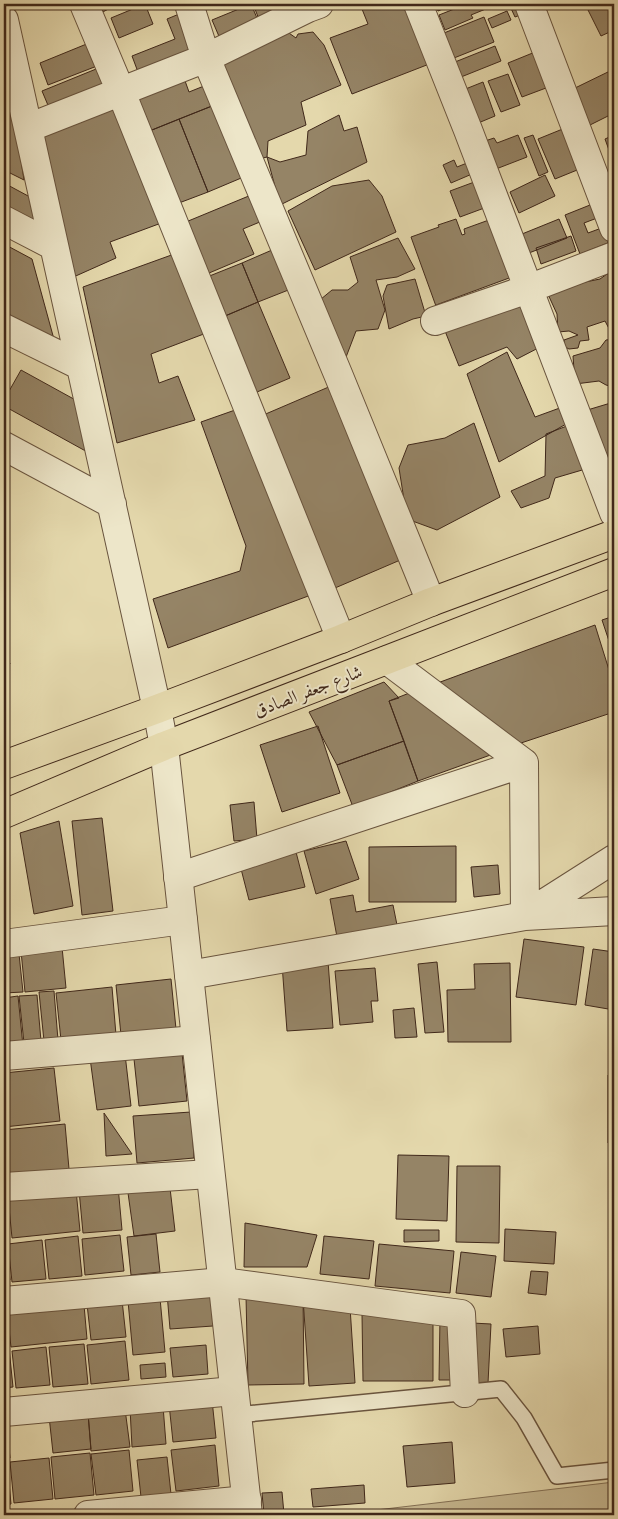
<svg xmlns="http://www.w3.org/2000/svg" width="618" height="1519" font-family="Vollkorn,Amiri,serif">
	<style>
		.green { fill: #c8ba93; stroke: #847156 }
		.building { fill: #958466; stroke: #40281a }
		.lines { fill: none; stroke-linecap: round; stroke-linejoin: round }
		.service-casing { stroke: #69543e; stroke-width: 18 }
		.minor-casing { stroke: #69543e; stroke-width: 30 }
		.tertiary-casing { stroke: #69543e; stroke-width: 30 }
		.primary-casing { stroke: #40281a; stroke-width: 30 }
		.service { stroke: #ede6c9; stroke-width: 15 }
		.minor { stroke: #ede6c9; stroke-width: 28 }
		.tertiary { stroke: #ede6c9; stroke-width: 28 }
		.primary { stroke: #e4d8ac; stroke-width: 28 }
		.labels { text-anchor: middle; stroke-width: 4; stroke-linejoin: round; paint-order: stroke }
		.street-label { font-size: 18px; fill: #40281a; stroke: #ede6c9 }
	</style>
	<rect width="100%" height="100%" fill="#e4d8ac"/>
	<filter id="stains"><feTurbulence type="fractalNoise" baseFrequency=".004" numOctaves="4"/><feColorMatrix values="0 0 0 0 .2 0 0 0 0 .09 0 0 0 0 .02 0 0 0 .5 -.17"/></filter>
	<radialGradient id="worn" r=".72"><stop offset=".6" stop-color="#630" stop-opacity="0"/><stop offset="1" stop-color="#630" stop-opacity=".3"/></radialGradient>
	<path class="green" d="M614,1482v33h-280z"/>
	<path class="building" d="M92,4h26l-21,11z
		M145,4l8,20 -34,14 -8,-20z
		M251,4l9,21 -39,16 -9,-21z
		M253,4h44l-35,23z
		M360,4h54l23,57 -85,33 -22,-56 38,-14z
		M435,4h20l-17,7z
		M467,4h31l-27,11 2,3 -28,12 -6,-15z
		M509,4h15l4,8 -13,5z
		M590,4h24v26l-13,6 -15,-30z
		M507,11l4,9 -19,8 -4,-9z
		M184,12l14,37 -60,23 -6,-16 43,-17 -8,-20z
		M484,17l10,25 -40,16 -10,-25z
		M286,31l10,7 2,-4 15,-2 11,13 17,40 -40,17 5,23 -38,16 -1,16 -12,3 -40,-100z
		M89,43l8,23 -49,19 -8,-22z
		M495,46l6,15 -40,16 -6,-15z
		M540,50l14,35 -32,12 -14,-34z
		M101,67l8,18 -59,25 -8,-19z
		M612,70l2,5v38l-24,12 -17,-36z
		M508,74l12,31 -19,7 -13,-31z
		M184,78l5,14 20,-8 8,20 -75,30 -14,-33z
		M483,82l12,34 -24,10 -13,-34z
		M4,100h8l12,80 -20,-10z
		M119,102l45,120 -54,20 6,16 -47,21 -30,-148z
		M217,104l29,72 -38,16 -29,-73z
		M339,115l5,16 13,-4 10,35 -87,43 -13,-48 13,5 26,-7 2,-24z
		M179,119l29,73 -37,14 -29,-72z
		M570,126l17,40 -32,13 -17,-40z
		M518,135l9,22 -31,12 -11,-28 9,-3 3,5z
		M533,135l15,37 -9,4 -15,-38z
		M614,135v29l-9,-25z
		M454,160l3,7 10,-4 5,11 -21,9 -8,-18z
		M545,175l10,21 -36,17 -9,-21z
		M369,180l13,16 14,36 -81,38 -27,-59 44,-25z
		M477,181l10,26 -27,10 -10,-26z
		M4,183l26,14 9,36 -35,-18z
		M256,193l11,26 -24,10 11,25 -52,22 -21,-52z
		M600,201l5,14 -21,8 4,10 19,-7 6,15 -33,13 -15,-39z
		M500,216l20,58 -84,31 5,15 -30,-83 28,-10 -1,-2 18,-6 6,16 3,-1 -1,-5z
		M559,219l8,19 -38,15 -7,-19z
		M571,236l5,15 -35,13 -5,-16z
		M398,238l17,31 -18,8 -21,3 9,30 -7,19 -22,2 -13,34 -28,-61 17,-14h16l10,-8 -8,-25z
		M4,244l28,15 23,84 -51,-26z
		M279,247l17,40 -38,15 -16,-39z
		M177,253l32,79 -58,22 8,29 19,-7 17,44 -78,23 -34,-156z
		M242,263l16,39 -40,17 -16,-40z
		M614,269v69l-9,-17 -18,6 2,13 -9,1 -2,7 -9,1 -4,-2 -1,-7 14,-5 -9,-4 -11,1 -1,-18 -11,-24 54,-11z
		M415,279l11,37 -13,3 -24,10 -6,-33 4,-11z
		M523,293l23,51 -29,15 -10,-12 -48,19 -16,-40z
		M258,302l32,76 -40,17 -32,-76z
		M614,339v48l-8,-2 -7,-4 -24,3 -2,-28 27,-8 6,-8z
		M507,352l28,65 33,-12 7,14 -76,43 -32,-88z
		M21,370l60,33 10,51 -87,-48v-6z
		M331,386l74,172 -77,33 -74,-172z
		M614,402v75l-30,-66z
		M238,409l73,186 -143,53 -15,-49 87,-28 6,-25 -45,-124z
		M474,423l26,74 -63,33 -30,-11 -8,-51 9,-23 37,-7z
		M572,424l17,44 -34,10 -6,20 -28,10 -10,-17 34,-15 1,-42z
		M614,616v40l-12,-36z
		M595,625l19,61v26l-105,35 -85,-59z
		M4,646l6,18 -6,2z
		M384,682l15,16 -10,3 15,40 -67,24 -28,-53z
		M417,690l79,63 -78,28 -29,-80z
		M318,726l22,67 -58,19 -22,-67z
		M404,741l14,40 -65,26 -16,-42z
		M254,802l3,37 -23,2 -4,-36z
		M102,818l11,93 -31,4 -10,-94z
		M59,821l14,85 -39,8 -14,-81z
		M346,841l13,38 -43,15 -12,-43z
		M456,846v56h-87v-55z
		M296,852l9,35 -56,13 -9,-35z
		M498,865l2,29 -26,3 -3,-30z
		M353,895l3,17 37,-7 4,20 -60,12 -7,-38z
		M524,939l60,8 -8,58 -60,-8z
		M62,947l4,41 -41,4 -4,-41z
		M593,949l21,3v58l-29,-5z
		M19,954l4,38 -19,1v-38z
		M328,961l5,67 -46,3 -5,-67z
		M437,962l7,70 -19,1 -7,-69z
		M510,963l1,79h-63l-1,-52 28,-1 -1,-25z
		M375,968l3,33h-7l2,21 -33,3 -5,-54z
		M171,979l5,50 -55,6 -5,-50z
		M112,987l4,48 -55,5 -5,-47z
		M54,991l4,49 -14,1 -5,-49z
		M37,995l4,46 -17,2 -5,-47z
		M18,996l5,50 -19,1v-49z
		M414,1008l3,29 -22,1 -2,-28z
		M182,1053l5,48 -48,5 -5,-47z
		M125,1054l6,52 -34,4 -7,-52z
		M54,1068l6,53 -56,6v-54z
		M608,1075h6v68h-6z
		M191,1112l3,46 -57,5 -4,-47z
		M104,1113l28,41 -26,2z
		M65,1124l4,45 -65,6v-45z
		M398,1155l51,1 -2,65 -51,-2z
		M457,1166h43l-1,77 -43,-1z
		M118,1186l4,44 -39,3 -4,-43z
		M170,1188l5,43 -41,5 -6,-43z
		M76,1190l4,41 -68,7 -4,-41z
		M4,1196l5,42h-5z
		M245,1223l72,12 -10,32h-63z
		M505,1229l51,3 -2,32 -50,-3z
		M404,1230h35v11l-35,1z
		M156,1234l4,38 -29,3 -4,-38z
		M120,1235l4,36 -39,4 -3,-36z
		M78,1236l4,40 -33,3 -4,-39z
		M324,1236l50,5 -5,38 -49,-5z
		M42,1240l4,39 -34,3 -4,-38z
		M4,1243h2l4,37 -6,1z
		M379,1244l75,7 -4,42 -75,-7z
		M461,1252l35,4 -5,41 -35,-4z
		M531,1271l17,1 -2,23 -18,-2z
		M210,1289l3,37 -43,3 -3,-36z
		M303,1295l1,89 -56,1 -2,-89z
		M160,1298l5,54 -32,3 -5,-54z
		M303,1298l47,9 5,76 -46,3z
		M122,1300l4,37 -35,3 -4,-36z
		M84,1305l3,34 -76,8 -4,-35z
		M4,1311l4,34h-4z
		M433,1313v68h-70l-1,-67z
		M440,1317h18l-1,63h-18z
		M472,1323l19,1 -3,59 -19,-1z
		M538,1326l2,28 -34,3 -3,-28z
		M125,1341l4,39 -38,4 -4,-39z
		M84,1344l4,40 -35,3 -4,-40z
		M206,1345l2,29 -35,3 -3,-29z
		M46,1347l4,38 -34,3 -4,-37z
		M9,1348l4,39 -9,1v-39z
		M165,1363l1,14 -25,2 -1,-14z
		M212,1400l4,38 -43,4 -4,-38z
		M163,1406l3,38 -34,3 -2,-39z
		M125,1409l5,38 -39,4 -3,-38z
		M88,1413l3,36 -38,4 -4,-37z
		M4,1419h2l4,39 -6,1z
		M452,1442l3,41 -48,4 -4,-41z
		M215,1445l4,41 -43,5 -5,-41z
		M129,1450l4,41 -37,4 -5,-41z
		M90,1453l4,42 -39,4 -4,-42z
		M167,1457l4,37 -30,3 -4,-37z
		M49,1458l4,41 -39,4 -4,-41z
		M4,1462h3l4,42 -7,1z
		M364,1485l1,18 -52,4 -2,-18z
		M282,1492l2,22 -20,1 -2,-22z"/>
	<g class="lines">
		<defs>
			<path id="service" d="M237,1415l264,-26 23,29 33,58 57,-6"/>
			<path id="minor" d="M84,4l37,88 220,547
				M189,4l17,54 132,316 93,228
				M418,4l50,126 146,383
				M529,4l85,224
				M4,20l153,689 7,37
				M28,128l178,-70 102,-50 11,-4
				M4,220l50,26
				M435,321l93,-32 86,-33
				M4,328l77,38
				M4,446l108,58
				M387,660l137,103 1,153
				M178,877l346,-114
				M526,915l88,-56
				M4,944l179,-24
				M189,975l336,-59 89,-5
				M4,1056l192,-16
				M4,1187l206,-13
				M4,1301l219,-19 238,32 4,79
				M4,1412l230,-21
				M88,1515l159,-15"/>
			<path id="tertiary" d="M164,746l84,769"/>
			<path id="primary" d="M4,765l153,-56 184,-70 90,-37 183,-68
				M4,814l160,-68 450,-174"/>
		</defs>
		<use href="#service" class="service-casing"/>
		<use href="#minor" class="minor-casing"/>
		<use href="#tertiary" class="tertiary-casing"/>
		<use href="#primary" class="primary-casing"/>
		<use href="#service" class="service"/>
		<use href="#minor" class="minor"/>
		<use href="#tertiary" class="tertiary"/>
		<use href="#primary" class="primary"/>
	</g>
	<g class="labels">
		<g class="street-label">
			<text transform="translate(308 691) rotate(-21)" y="6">شارع جعفر الصادق</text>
		</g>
	</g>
	<rect width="618" height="1519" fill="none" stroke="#e4d8ac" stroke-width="20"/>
	<rect x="5" y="5" width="608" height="1509" fill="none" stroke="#40281a" stroke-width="2.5"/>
	<rect x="10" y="10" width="598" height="1499" fill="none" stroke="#40281a"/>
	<rect width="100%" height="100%" filter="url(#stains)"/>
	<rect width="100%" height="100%" fill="url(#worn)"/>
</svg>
